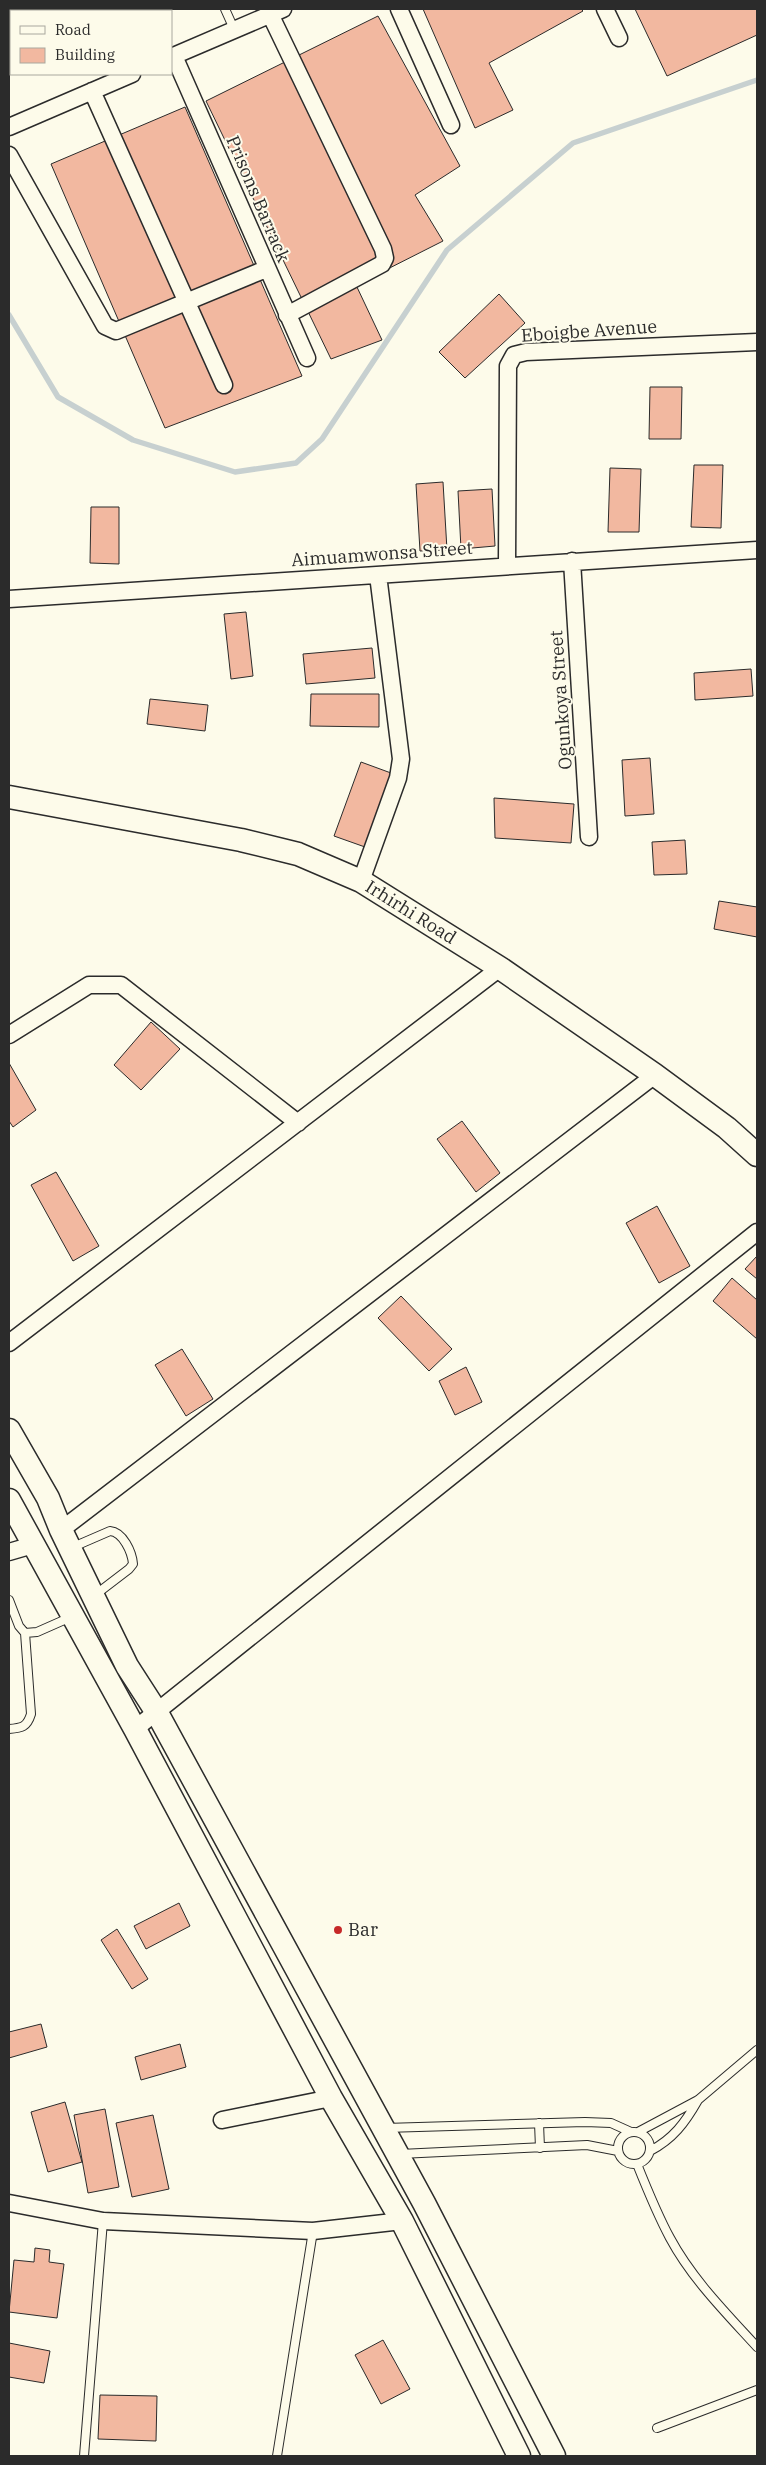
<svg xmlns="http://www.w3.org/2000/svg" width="766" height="2465" font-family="'IBM Plex Serif',serif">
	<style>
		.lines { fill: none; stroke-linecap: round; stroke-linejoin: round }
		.stream { stroke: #c7d0d0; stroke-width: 5.5 }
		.building { fill: #f2b8a0; stroke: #2b2b2b }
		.lane-casing { stroke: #2b2b2b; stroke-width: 10 }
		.street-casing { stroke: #2b2b2b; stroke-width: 19 }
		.secondary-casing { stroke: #2b2b2b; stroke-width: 25 }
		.lane { stroke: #fdfbea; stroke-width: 8 }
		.street { stroke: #fdfbea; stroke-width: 16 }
		.secondary { stroke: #fdfbea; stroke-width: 22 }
		.poi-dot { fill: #c62828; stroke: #fdfbea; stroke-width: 2 }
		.labels { text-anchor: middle; stroke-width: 4; stroke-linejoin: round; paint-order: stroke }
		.street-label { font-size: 18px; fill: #2b2b2b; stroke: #fdfbea }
		.poi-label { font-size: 18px; fill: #2b2b2b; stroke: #fdfbea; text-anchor: start }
	</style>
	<rect width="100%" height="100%" fill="#fdfbea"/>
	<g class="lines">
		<path class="stream" d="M9,315l49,82 75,43 102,32 61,-9 26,-24 125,-189 126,-107 184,-63"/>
	</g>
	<path class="building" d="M423,9h158l2,2 -94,52 24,47 -38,18z
		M635,9h122v26l-90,41z
		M378,16l82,150 -45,29 28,46 -87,44 26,55 -51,19 -125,-258z
		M185,107l117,269 -137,52 -114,-264z
		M499,294l26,29 -60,55 -26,-26z
		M650,387h32l-1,52h-32z
		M694,465h29l-2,63 -30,-1z
		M610,468l31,1 -2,63h-31z
		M443,482l4,68 -27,1 -4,-67z
		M492,489l3,57 -34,3 -3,-58z
		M91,507h28v57l-29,-1z
		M246,612l7,64 -22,3 -7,-65z
		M372,648l3,30 -69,6 -3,-30z
		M751,669l2,27 -58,4 -1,-27z
		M311,694h68v33l-69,-1z
		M150,699l58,6 -3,26 -58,-7z
		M650,758l4,56 -29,2 -3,-56z
		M361,762l30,11 -26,74 -31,-11z
		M494,798l80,6 -3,39 -76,-5z
		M685,840l2,34 -33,1 -2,-33z
		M719,901l38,6v30l-43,-8z
		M151,1022l29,27 -39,41 -27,-25z
		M9,1063l27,47 -23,17 -4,-6z
		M462,1121l38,52 -24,19 -39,-53z
		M56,1172l43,74 -26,15 -42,-76z
		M657,1206l33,60 -31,17 -33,-60z
		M757,1256v23l-12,-10z
		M732,1278l25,22v39l-44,-38z
		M401,1296l51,53 -23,22 -51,-53z
		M182,1349l31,50 -27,17 -31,-51z
		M466,1367l16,35 -27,13 -16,-34z
		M179,1903l11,23 -44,23 -12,-23z
		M117,1929l31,50 -16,10 -31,-49z
		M41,2024l6,23 -38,11v-26z
		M180,2044l6,23 -45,13 -6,-23z
		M65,2102l17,60 -34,10 -17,-60z
		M105,2109l14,78 -31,6 -14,-78z
		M153,2115l16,74 -37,8 -16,-74z
		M35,2248l15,2 -1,12 15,2 -7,54 -48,-6 5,-52 20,2z
		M383,2340l27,49 -29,15 -26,-49z
		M9,2343l41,8 -6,32 -35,-6z
		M100,2395l57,1 -1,45 -58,-2z"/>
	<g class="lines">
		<defs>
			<path id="lane" d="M225,9l9,20
				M73,1547l37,-16c13,1 22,21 23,33l-4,5 -34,26
				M9,1600l10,26 6,7 12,-1 34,-15
				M9,1729c13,-1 18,-2 22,-15l-6,-81
				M539,2123l1,25
				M385,2128l200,-6 26,1 20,9
				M618 2148a16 16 0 1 1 32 0a16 16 0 1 1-32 0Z
				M638,2132l60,-32 59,-50
				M650,2151c23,-12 35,-28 48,-51
				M400,2154l187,-9 31,6
				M637,2164c10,25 20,50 33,74 22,41 56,75 87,109
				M657,2428l100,-38
				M84,2456l19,-235
				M277,2456l36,-225"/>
			<path id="street" d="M399,9l52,116
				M605,9l14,29
				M270,14l113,235 2,9 -3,6 -95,51
				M174,56l133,302
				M171,57l112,-48
				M92,91l132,294
				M9,127l123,-53
				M9,155l96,171 11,5 150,-62
				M572,561l17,276
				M507,566l1,-200 6,-11 12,-3 231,-10
				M9,599l748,-49
				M361,881l37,-103 3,-19 -23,-184
				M9,1035l80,-50h32l177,138
				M9,1343l491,-375
				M61,1530l594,-455
				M9,1552l24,-7
				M135,1729l622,-497
				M222,2120l109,-22
				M9,2203l94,18 210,10 89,-10"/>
			<g id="secondary">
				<path id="s1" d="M9,797l232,43 57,14 63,27 139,87 155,107 72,53 30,27"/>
				<path d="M9,1430l39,68 13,32 66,136 29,45 268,492 130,253"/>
				<path d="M9,1500l126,229 196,369 71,123 117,235"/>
			</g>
		</defs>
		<use href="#lane" class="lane-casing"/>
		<use href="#street" class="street-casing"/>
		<use href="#secondary" class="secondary-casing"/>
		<use href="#lane" class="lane"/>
		<use href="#street" class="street"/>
		<use href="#secondary" class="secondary"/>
	</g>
	<circle class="poi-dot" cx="338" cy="1930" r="5"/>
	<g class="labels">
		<g class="street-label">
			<text transform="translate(258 199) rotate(67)" y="6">Prisons Barrack</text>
			<text transform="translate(589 331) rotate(-4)" y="6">Eboigbe Avenue</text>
			<text transform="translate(382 554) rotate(-4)" y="6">Aimuamwonsa Street</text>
			<text transform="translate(561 700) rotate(-94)" y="6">Ogunkoya Street</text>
			<text dy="6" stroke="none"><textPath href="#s1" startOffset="422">Irhirhi Road</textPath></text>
		</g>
		<g class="poi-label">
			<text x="348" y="1936">Bar</text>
		</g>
	</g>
	<rect width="766" height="2465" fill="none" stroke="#2b2b2b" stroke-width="20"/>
	<rect x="10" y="10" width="162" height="65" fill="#fdfbea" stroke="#a9a89e"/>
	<rect x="20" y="26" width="25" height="8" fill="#fdfbea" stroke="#a9a89e"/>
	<text x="55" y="35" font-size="15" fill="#2b2b2b">Road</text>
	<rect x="20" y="48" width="25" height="15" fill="#f2b8a0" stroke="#a9a89e"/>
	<text x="55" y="60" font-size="15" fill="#2b2b2b">Building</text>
</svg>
